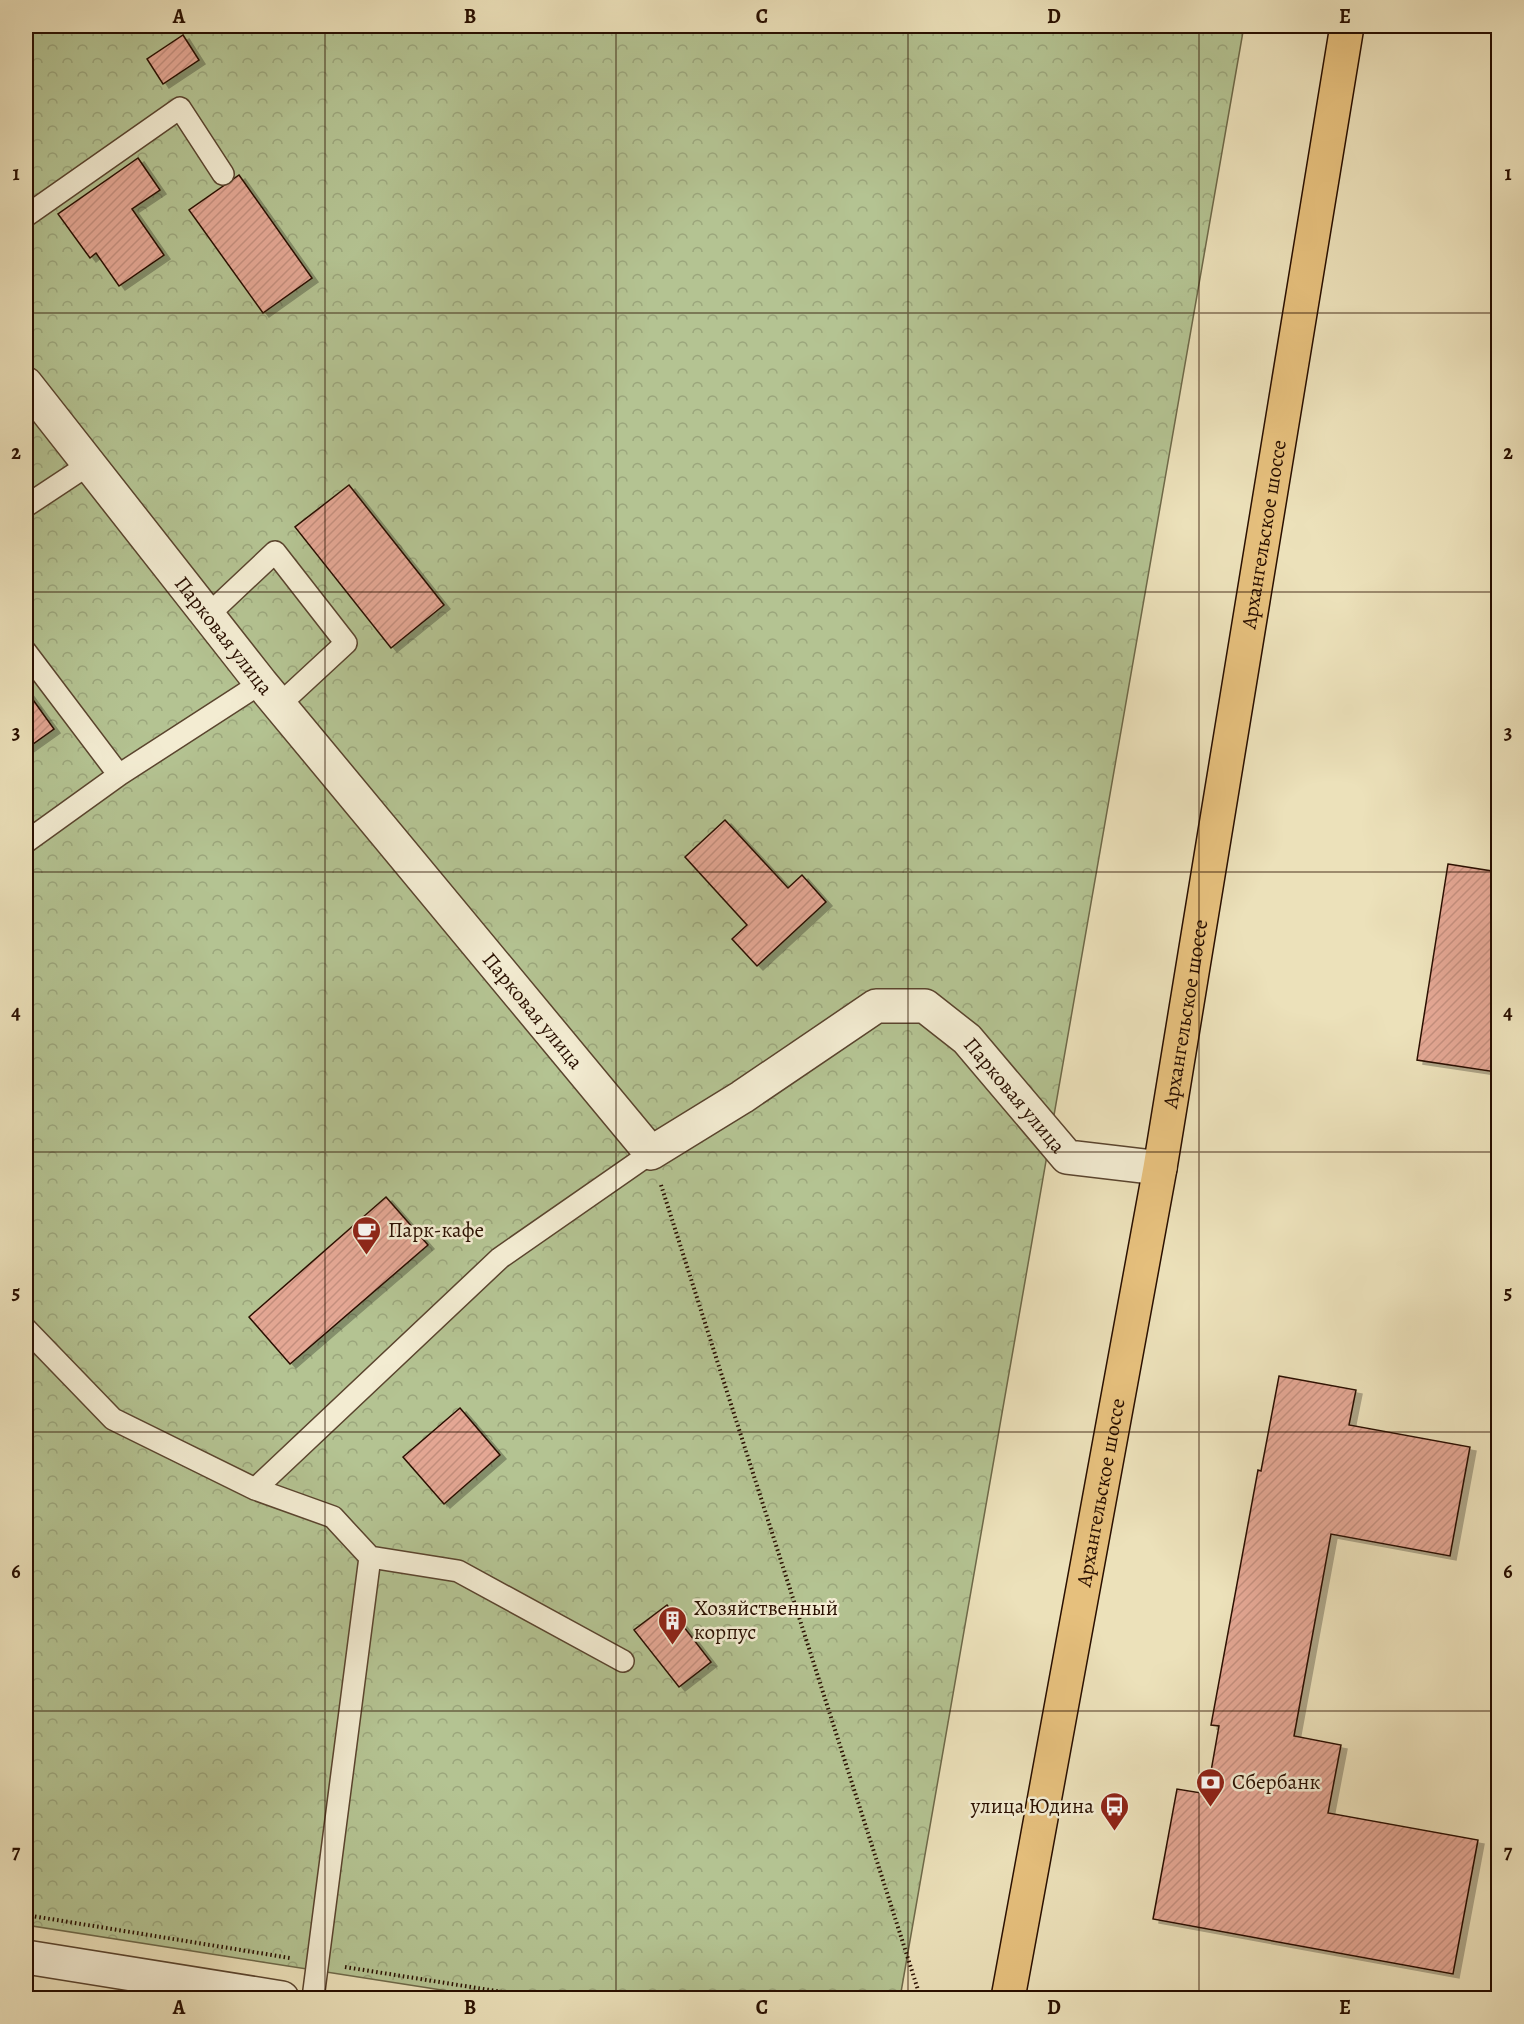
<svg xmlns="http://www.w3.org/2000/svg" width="1524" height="2024" font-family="Alegreya,serif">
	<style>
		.forest { fill: url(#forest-crowns); stroke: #6e6949; stroke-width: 1.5 }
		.building { fill: url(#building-hatch); stroke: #290f00; stroke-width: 1.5; filter: url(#shadow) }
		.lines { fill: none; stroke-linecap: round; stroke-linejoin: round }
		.service-casing { stroke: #5a442e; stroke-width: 24 }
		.minor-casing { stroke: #5a442e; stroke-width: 36 }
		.primary-casing { stroke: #290f00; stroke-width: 36 }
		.path { stroke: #290f00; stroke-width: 4; stroke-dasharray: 1.5 3; stroke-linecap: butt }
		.service { stroke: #f3ecd2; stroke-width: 21 }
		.minor { stroke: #f3ecd2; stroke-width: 33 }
		.primary { stroke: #e6c07d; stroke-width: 33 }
		.grid { fill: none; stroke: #290f00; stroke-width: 1.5; stroke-opacity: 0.55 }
		.labels { text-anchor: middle; stroke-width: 5; stroke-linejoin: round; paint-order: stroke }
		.street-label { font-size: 21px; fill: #290f00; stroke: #f3ecd2 }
		.poi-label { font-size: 21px; fill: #290f00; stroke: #f3ecd2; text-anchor: start }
		.neatline { fill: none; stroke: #290f00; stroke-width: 2 }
		.grid-label { font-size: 20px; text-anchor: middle; font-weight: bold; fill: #290f00 }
	</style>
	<defs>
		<pattern id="forest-crowns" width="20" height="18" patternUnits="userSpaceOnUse" patternTransform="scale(1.5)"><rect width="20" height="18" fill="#b4c392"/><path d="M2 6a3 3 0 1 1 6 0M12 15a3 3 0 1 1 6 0" fill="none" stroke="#9ba67c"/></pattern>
		<pattern id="building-hatch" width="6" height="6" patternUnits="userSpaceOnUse" patternTransform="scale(1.5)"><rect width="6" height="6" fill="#e4a794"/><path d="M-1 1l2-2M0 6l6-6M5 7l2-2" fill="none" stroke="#c48f7e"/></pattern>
		<filter id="shadow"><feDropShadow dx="6" dy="4" stdDeviation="0" flood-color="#0004"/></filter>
	</defs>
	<rect width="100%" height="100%" fill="#ece1ba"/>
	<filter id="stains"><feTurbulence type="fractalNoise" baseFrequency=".00333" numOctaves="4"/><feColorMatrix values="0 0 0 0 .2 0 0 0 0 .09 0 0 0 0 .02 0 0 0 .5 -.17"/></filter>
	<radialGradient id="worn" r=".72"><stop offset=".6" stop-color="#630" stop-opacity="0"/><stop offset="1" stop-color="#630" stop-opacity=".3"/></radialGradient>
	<path class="forest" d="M26,26h1218l-344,1972h-407l-467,-73z"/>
	<path class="building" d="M183,35l16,25 -36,24 -16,-25z
		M138,158l22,32 -28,19 32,46 -45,31 -23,-33 -6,5 -32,-44z
		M239,175l73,103 -49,35 -74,-103z
		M349,485l95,120 -53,43 -96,-121z
		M26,690l28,39 -28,20z
		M725,820l63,68 14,-13 24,27 -69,64 -25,-27 15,-14 -62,-68z
		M1448,864l50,8v184l-2,16 -79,-12z
		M386,1197l42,48 -138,119 -41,-47z
		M1279,1376l77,14 -7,35 121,22 -20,109 -119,-22 -37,202 47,9 -13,68 150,27 -25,134 -300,-55 24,-130 30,5 12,-68 -8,-1 47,-255 3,1z
		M460,1408l40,47 -56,49 -41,-47z
		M667,1605l44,57 -32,25 -45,-57z"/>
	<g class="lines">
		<defs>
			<path id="service" d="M26,216l154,-108 43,66
				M26,506l62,-41
				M207,616l68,-64 71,91 -67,62
				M26,652l93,123 142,-92
				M26,842l93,-67
				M26,1329l87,90 142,70 78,28 37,40 -57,441
				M255,1489l245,-231 151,-105
				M370,1557l88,14 165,90"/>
			<g id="minor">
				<path id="s1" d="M26,384l235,299 390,470 91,-56 134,-91h49l42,33 100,118 93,11"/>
				<path d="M26,1957l256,41"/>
			</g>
			<g id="primary">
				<path id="s2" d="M1008,1998l152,-830 187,-1142"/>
			</g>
		</defs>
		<use href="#service" class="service-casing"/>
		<use href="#minor" class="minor-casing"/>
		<use href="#primary" class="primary-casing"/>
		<path class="path" d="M661,1185l258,808
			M26,1915l264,43
			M345,1967l195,31
			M1060,1997l8,1"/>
		<use href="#service" class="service"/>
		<use href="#minor" class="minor"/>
		<use href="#primary" class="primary"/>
	</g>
	<path class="grid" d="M325,26v1972M616,26v1972M908,26v1972M1199,26v1972M26,313h1472M26,592h1472M26,872h1472M26,1152h1472M26,1432h1472M26,1711h1472"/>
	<defs>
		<symbol id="cafe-pin" viewBox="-11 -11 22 30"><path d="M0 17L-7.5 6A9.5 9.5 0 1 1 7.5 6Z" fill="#8f2418" stroke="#f3ecd2"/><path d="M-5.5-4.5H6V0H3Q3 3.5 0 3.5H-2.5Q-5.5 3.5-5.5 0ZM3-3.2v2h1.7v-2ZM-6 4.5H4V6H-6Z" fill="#fff"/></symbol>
		<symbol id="building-pin" viewBox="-11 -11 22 30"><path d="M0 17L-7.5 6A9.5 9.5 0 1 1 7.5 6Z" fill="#8f2418" stroke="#f3ecd2"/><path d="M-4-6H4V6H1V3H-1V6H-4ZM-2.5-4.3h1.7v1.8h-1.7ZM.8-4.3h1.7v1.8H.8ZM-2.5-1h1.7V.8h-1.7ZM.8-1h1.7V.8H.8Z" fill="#fff"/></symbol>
		<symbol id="bank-pin" viewBox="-11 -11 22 30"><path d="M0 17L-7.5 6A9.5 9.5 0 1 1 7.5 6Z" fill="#8f2418" stroke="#f3ecd2"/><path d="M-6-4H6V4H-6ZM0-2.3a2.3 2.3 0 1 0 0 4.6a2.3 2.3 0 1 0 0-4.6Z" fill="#fff"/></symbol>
		<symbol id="bus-pin" viewBox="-11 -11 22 30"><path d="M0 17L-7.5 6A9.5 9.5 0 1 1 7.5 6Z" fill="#8f2418" stroke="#f3ecd2"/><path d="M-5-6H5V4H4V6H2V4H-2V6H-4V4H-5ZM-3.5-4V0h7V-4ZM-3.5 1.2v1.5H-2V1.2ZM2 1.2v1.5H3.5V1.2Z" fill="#fff"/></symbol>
	</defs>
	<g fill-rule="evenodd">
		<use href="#cafe-pin" x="350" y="1214" width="33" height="45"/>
		<use href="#building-pin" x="656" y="1604" width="33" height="45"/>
		<use href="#bank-pin" x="1194" y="1766" width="33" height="45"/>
		<use href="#bus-pin" x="1098" y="1790" width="33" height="45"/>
	</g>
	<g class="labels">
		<g class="street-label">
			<text dy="7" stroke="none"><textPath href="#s2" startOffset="1486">Архангельское шоссе</textPath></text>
			<text dy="7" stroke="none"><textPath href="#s1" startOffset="320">Парковая улица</textPath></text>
			<text dy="7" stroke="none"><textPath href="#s1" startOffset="806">Парковая улица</textPath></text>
			<text dy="7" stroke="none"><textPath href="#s2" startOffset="1000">Архангельское шоссе</textPath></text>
			<text dy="7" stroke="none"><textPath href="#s1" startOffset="1436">Парковая улица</textPath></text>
			<text dy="7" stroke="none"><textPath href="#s2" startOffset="514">Архангельское шоссе</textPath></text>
		</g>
		<g class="poi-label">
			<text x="388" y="1237">Парк-кафе</text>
			<text x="694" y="1615">Хозяйственный<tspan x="694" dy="24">корпус</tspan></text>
			<text x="1232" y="1789">Сбербанк</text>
			<text x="1094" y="1813" text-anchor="end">улица Юдина</text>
		</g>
	</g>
	<rect width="1524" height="2024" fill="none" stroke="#ece1ba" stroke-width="66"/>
	<rect x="33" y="33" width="1458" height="1958" class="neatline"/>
	<g class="grid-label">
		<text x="179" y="23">A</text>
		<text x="470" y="23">B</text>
		<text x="762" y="23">C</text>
		<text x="1054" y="23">D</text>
		<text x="1345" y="23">E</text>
		<text x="16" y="180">1</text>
		<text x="1508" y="180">1</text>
		<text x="16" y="459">2</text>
		<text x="1508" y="459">2</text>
		<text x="16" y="739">3</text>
		<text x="1508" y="739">3</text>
		<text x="16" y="1019">4</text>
		<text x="1508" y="1019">4</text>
		<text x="16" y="1299">5</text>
		<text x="1508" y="1299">5</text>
		<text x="16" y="1578">6</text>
		<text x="1508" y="1578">6</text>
		<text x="16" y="1858">7</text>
		<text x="1508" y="1858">7</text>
		<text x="179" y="2014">A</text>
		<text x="470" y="2014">B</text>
		<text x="762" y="2014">C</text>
		<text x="1054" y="2014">D</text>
		<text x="1345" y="2014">E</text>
	</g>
	<rect width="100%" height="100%" filter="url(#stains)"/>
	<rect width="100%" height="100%" fill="url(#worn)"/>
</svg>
